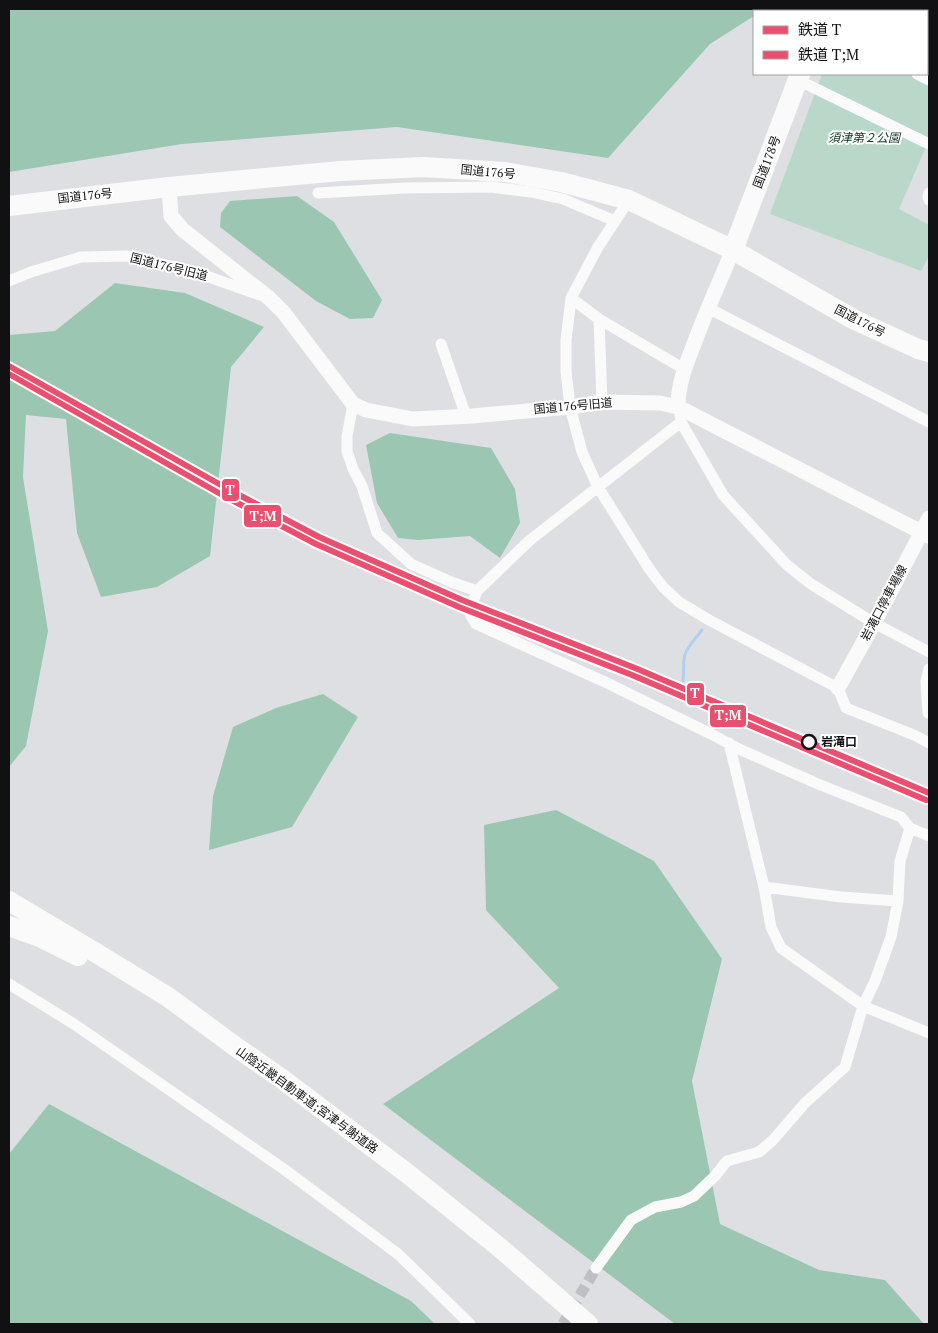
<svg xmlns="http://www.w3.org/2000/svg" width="938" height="1333" font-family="'PT Serif','Noto Sans JP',serif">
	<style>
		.built { fill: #cecfd7 }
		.green { fill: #bad8c9 }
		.forest { fill: #9bc7b2 }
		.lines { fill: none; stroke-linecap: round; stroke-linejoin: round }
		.stream { stroke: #b2cef1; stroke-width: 3 }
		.street-tunnel { stroke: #bfc0c4; stroke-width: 11; stroke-dasharray: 11 5.5; stroke-linecap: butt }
		.street { stroke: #fafafb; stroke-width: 11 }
		.secondary { stroke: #fafafb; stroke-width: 15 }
		.highway { stroke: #fafafb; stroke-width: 20 }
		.rail-1-casing { stroke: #fff; stroke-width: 10 }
		.rail-2-casing { stroke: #fff; stroke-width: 10 }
		.rail-1 { stroke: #ea4f6f; stroke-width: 6 }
		.rail-2 { stroke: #ea4f6f; stroke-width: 6 }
		.stop-dot { fill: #fff; stroke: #111113; stroke-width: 2.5 }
		.labels { text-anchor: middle; stroke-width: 4; stroke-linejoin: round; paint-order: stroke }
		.park-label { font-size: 12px; font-style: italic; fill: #0f3322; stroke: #fff }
		.street-label { font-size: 12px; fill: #111113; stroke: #fff }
		.stop-label { font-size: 12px; font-weight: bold; fill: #111113; stroke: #fff; text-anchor: start }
		.line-badge { stroke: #fff; stroke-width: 2 }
		.badge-label { font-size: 14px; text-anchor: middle; font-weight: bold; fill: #fff }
	</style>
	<rect width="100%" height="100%" fill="#dedfe3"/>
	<path class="built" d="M878,9h51v25l-2,-1v-22h-44z"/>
	<path class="green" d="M927,33l2,1v106l-30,69 30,16v31l-8,15 -151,-57 52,-140h105z"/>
	<path class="forest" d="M9,9h757l-4,2h-8v5l-44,28 -102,114 -211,-31 -215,17 -173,28z
		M297,196l37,26 48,78 -9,18 -23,1 -34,-18 -96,-74 1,-14 9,-12z
		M115,283l70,10 79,34 -33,40 -21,189 -53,31 -56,10 -24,-64 -11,-114 -40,-4 -3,62 25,154 -22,115 -17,21v-432l46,-4z
		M390,433l101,15 24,41 5,34 -20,35 -30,-22 -52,4 -20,-2 -21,-35 -11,-58z
		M323,694l35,23 -66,110 -83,23 4,-54 20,-69 43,-19z
		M556,810l98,51 68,98 -30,122 28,143 99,46 66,10 39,44h-249l-292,-220 176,-116 -73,-78 -2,-85z
		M49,1104l362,197 24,23h-426v-170z"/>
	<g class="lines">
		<path class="stream" d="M683,681c1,-8 0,-14 1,-21 0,-10 12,-22 18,-30"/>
		<path class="street-tunnel" d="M563,1324l33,-56"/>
		<path class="street" d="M917,74l12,6
			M798,80l131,64
			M318,193l87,-5 86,-1 40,5 32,7 52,22
			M929,193l-1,4 1,3
			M9,281l22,-9 50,-15 47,-1 64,15 68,24
			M571,298l27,-51 31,-47
			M708,308l221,114
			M599,319l3,83
			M441,344l25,72
			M684,369l-85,-50 -28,-21 -5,42v31l4,36 12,45 16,35 52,83 13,17 16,15 30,18 129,68 8,20 68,27 15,8
			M353,404l-6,32v15l6,18 9,17 15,47 34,31 40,18 26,9
			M680,415l1,7 42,73 64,70 24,19 63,39 55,29
			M681,422l-152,119 -52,50 -5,13 -1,12 5,8 129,58 108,53 26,14 79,35 83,33 9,11 19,8
			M928,713l-2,-31 3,-13
			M729,743l35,144 7,40 10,21 82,58 66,27
			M764,887l77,10 57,4
			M9,984l65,40 211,146 113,84 72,70
			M596,1268l35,-48 24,-13 26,-5 13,-6 21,-20 12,-15 32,-9 14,-12 32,-37 40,-36 18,-61 12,-25 16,-44 7,-36 2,-40 10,-33"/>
		<path class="secondary" d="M169,187l2,29 12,14 86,68 15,15 69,91 13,6 47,9 59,-3 98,-9 32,-5 58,1 18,4 251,129
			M678,407c0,-26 10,-47 19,-71 11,-29 24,-58 36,-86
			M838,688l36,-65 55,-105"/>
		<path class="highway" d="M824,11l1,-2
			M9,206l160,-19 171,-16 83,-4 82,5 56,10 68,18 104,50 120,69 65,30 11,3
			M733,250l67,-176
			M9,901l84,50 75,46 68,50 46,32 126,95 91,73 89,77
			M9,926l31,11 38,19"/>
		<defs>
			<path id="rail-1" d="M9,366l219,123 91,48 143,63 173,68 294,125"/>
			<path id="rail-2" d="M9,374l215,122 92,48 143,63 173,68 294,125"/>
		</defs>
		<use href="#rail-1" class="rail-1-casing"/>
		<use href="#rail-2" class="rail-2-casing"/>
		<use href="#rail-1" class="rail-1"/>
		<use href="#rail-2" class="rail-2"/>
	</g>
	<circle class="stop-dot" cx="809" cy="742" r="7"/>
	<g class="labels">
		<g class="park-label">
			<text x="864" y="142">須津第２公園</text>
		</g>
		<g class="street-label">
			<text transform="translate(767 162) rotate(-69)" y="4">国道178号</text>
			<text transform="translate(488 172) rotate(5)" y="4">国道176号</text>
			<text transform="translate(85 196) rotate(-6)" y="4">国道176号</text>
			<text transform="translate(169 267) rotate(14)" y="4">国道176号旧道</text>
			<text transform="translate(860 321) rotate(27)" y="4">国道176号</text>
			<text transform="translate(573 406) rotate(-5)" y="4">国道176号旧道</text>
			<text transform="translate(884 603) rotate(-62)" y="4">岩滝口停車場線</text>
			<text transform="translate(307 1100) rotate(36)" y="4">山陰近畿自動車道;宮津与謝道路</text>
		</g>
		<g class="stop-label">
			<text x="821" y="746">岩滝口</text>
		</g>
	</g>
	<g class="line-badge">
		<rect x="221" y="478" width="19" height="24" rx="5" fill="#ea4f6f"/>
		<rect x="243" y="504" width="39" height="24" rx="5" fill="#ea4f6f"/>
		<rect x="686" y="682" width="19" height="24" rx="5" fill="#ea4f6f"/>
		<rect x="709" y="704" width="38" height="24" rx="5" fill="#ea4f6f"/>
	</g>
	<g class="badge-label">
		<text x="230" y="495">T</text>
		<text x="263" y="521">T;M</text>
		<text x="695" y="698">T</text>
		<text x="728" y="720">T;M</text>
	</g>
	<rect width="938" height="1333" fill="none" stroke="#111113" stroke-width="20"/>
	<rect x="753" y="10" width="175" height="65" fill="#ffffff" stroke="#a0a0a1"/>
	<rect x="763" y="26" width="25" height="8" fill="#ea4f6f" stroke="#a0a0a1"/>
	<text x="798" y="35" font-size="15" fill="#111113">鉄道 T</text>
	<rect x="763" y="51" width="25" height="8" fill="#ea4f6f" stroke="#a0a0a1"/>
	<text x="798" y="60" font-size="15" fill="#111113">鉄道 T;M</text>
</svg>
